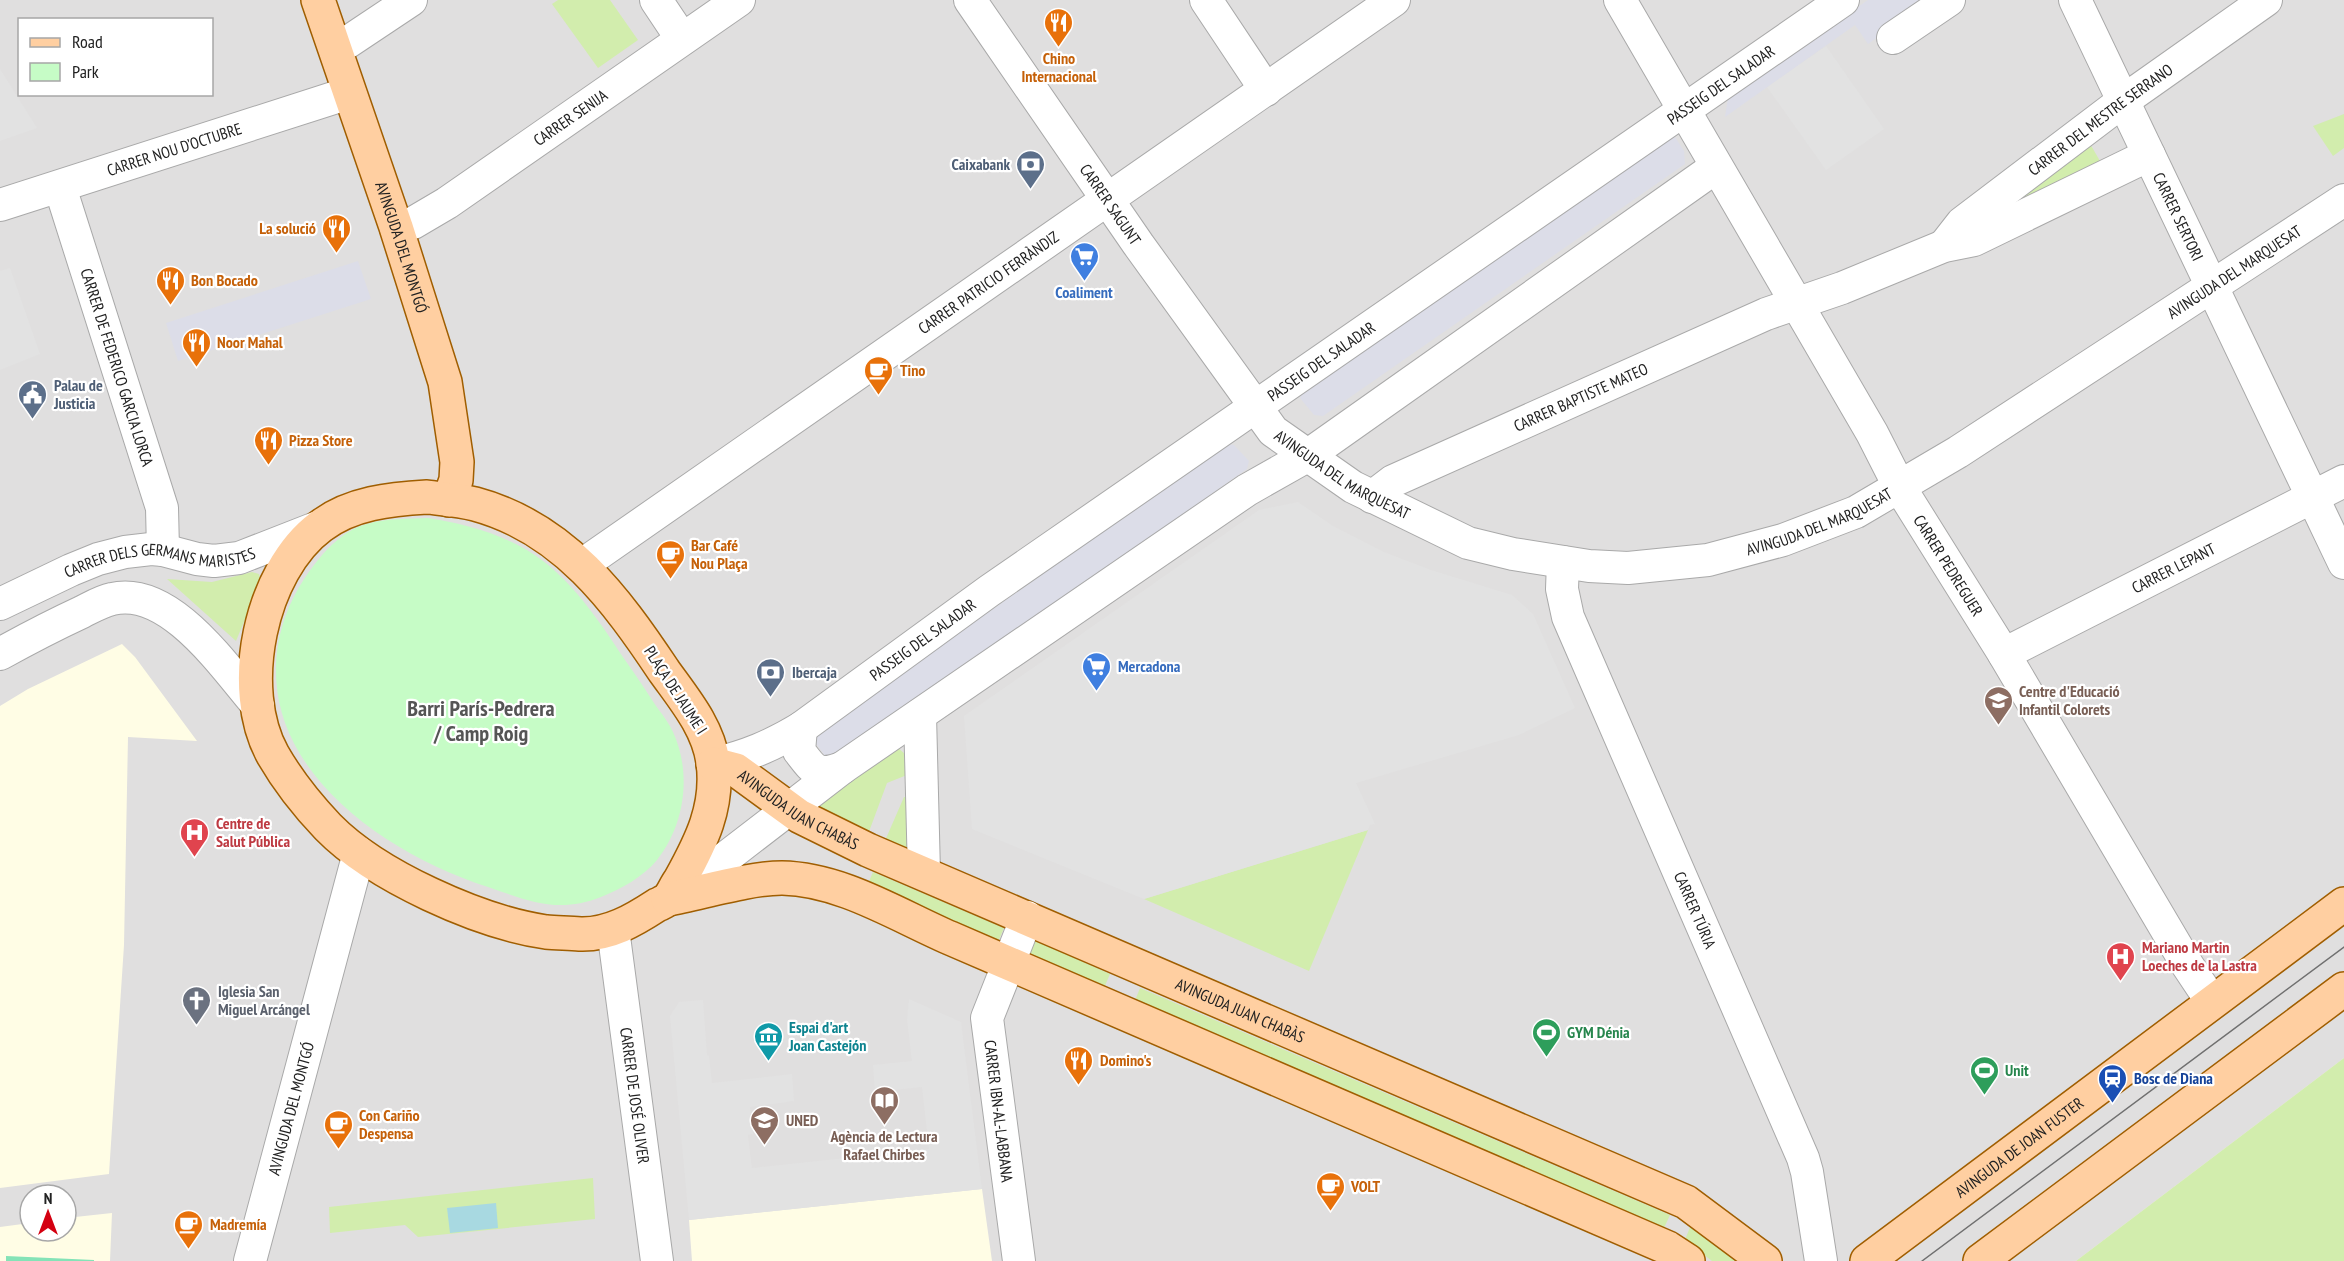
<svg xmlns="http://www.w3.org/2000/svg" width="2344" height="1261" font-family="'PT Sans Narrow',sans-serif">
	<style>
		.residential { fill: #e0dfdf; fill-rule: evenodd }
		.education { fill: #fffde5 }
		.grass { fill: #d2edad }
		.park { fill: #c6fcc6 }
		.pitch { fill: #84e3b7 }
		.parking { fill: #e2e2e2 }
		.plaza { fill: #dcdde8 }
		.water { fill: #a8d9e1 }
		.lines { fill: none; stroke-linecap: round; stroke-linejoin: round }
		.minor-casing { stroke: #a9a9a9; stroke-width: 34 }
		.major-casing { stroke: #a05e00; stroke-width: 36 }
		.minor { stroke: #fff; stroke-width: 32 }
		.major { stroke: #ffcfa1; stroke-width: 33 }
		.tram { stroke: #707070; stroke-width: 1.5 }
		.labels { text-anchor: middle; stroke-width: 4.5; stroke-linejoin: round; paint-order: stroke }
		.food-label { font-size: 16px; font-weight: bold; fill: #c56008; stroke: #fff; text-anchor: start }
		.street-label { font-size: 16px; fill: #222; stroke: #fff }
		.service-label { font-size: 16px; font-weight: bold; fill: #4e5e75; stroke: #fff; text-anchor: start }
		.shop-label { font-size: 16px; font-weight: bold; fill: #366cbe; stroke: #fff }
		.education-label { font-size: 16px; font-weight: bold; fill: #785e54; stroke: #fff; text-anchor: start }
		.health-label { font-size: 16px; font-weight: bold; fill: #be3a42; stroke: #fff; text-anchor: start }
		.worship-label { font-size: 16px; font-weight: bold; fill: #5b616d; stroke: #fff; text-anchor: start }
		.culture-label { font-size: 16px; font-weight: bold; fill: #0d838f; stroke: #fff; text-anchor: start }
		.leisure-label { font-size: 16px; font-weight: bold; fill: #27864d; stroke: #fff; text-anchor: start }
		.transit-label { font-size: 16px; font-weight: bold; fill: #164399; stroke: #fff; text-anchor: start }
		.district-label { font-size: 22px; font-weight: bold; fill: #555; stroke: #fff }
	</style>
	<rect width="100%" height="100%" fill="#f2eee8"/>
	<path class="residential" d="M0,0h2344v1058l-268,203h-2076zM20,20h192v74h-192zM30,1195h36v36h-36z"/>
	<path class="education" d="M122,644l13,13 62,84 -69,-4 -4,208 -15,229 -109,14v-482l28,-17z
		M982,1189l10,72h-300l-3,-41z
		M112,1213l-2,48h-110v-34l30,-4v8h36v-13z"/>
	<path class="grass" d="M558,0h52l28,40 -40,28 -46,-64z
		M2344,114v34l-11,8 -20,-30z
		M2089,142l11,19 -127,67z
		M252,572l7,2 2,7 -25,60 -69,-62 45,3z
		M897,747l8,7 2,21 -20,8 -20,54 -50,-29v-9z
		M904,797h4v52l-24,-6z
		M1368,830l-59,141 -165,-72z
		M873,872l131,56 -6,14 -131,-56z
		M1034,940l76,34 -6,14 -76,-34z
		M1140,988l530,227 -6,13 -530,-225z
		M2344,1058v203h-268z
		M593,1178l2,41 -177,18 -13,-12 -75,8 -1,-26z
		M1690,1227l46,34h-24l-27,-21z"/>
	<path class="park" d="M428,518c40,6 82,18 115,43 33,25 59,64 82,99 11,15 21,31 31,46 6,8 13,17 17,26 19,41 12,93 -16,128 -14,17 -36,29 -56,37 -43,17 -72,4 -113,-10 -71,-23 -148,-68 -188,-133 -39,-64 -29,-137 18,-194 13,-16 29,-31 49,-36 19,-6 42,-5 61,-6z"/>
	<path class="pitch" d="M6,1256l88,4v1h-88z"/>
	<path class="parking" d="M1826,46l58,83 -58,41 -59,-83z
		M0,69l37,59 -37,13z
		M10,268l30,86 -40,16v-99z
		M1298,502l35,24 51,26 47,18 81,25 21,19 42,94 -56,27 -163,48 19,41 -5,1 -2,5 -224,69 -172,-70 -8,-113 295,-206z
		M909,999l52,23 21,167 -293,31 -19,-204 9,-14 24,-2 4,55 2,1 3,27 80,-9 2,27 -44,6 3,27 -5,1 4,33 177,-19 -7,-62 -47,5 -2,-27 39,-4 -5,-41z"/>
	<path class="plaza" d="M1868,0h63l-63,44 -13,-19 -130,92 3,-20z
		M1675,137l9,14 1,13 -362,252 -9,-1 -14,-17 3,-8 360,-250z
		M358,261l13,38 -193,62 -12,-38z
		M1227,444l7,1 15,16 -2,8 -412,290 -9,-2 -12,-16 5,-9z"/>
	<path class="water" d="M496,1203l2,25 -48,5 -3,-25z"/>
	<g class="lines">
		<defs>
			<g id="minor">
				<path d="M656,0l26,39"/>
				<path id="s1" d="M970,0l168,244 135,187 80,56 115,56 45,11 76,12 39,2 80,-8 75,-20 73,-28 102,-60 386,-252"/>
				<path d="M1206,0l60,90"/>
				<path id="s2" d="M1620,0l252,433 27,53 105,168 184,312 24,36"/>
				<path id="s3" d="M2075,0l269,563"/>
				<path d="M1893,38l56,-38"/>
				<path d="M334,46l14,-4 63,-42"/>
				<path id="s4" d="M60,187l102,321 1,42"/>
				<path id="s5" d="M0,205l349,-112"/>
				<path id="s6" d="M396,227l17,-4 34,-20 292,-203"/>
				<path id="s7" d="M1944,246l18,-23 161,-122 143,-101"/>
				<path id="s8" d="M1372,497l21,-16 373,-167 76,-26 102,-42 30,-6 175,-85"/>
				<path id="s9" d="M1563,562l-1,27 6,28 235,541 4,14 14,89"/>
				<path id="s10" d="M582,565l812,-565"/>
				<path id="s11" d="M0,604l71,-34 27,-11 27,-7 26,-3 12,1 34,9 17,2 25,-3 82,-32"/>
				<path d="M0,654c27,-15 54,-29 82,-42 10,-5 20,-11 30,-13 58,-14 113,69 146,107"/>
				<path id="s12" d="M2004,654l340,-173"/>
				<path d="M920,715l4,158"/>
				<path d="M801,728l-2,23c15,19 17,26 43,17"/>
				<path id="s13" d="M713,764c34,-8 58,-18 88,-36l188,-137 854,-591"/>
				<path d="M669,899l29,-20 144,-111 405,-278 60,-34 409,-289"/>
				<path id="s14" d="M613,929l44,332"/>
				<path id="s15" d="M250,1261l109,-408"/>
				<path d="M1019,1261l-32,-243 40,-101"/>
			</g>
			<g id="major">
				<path id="s16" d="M318,0l78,227 49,155 12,80 -1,18 -7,20"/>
				<path d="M427,497c16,2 32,3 48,7 89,24 141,95 189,167 20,28 44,56 49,91 6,45 -12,80 -33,118 -4,5 -7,13 -11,18 -2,2 -9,6 -12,7 -23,15 -48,30 -77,29 -11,-1 -23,-1 -34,-2 -67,-10 -170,-56 -218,-105 -20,-21 -40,-46 -55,-72 -37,-66 -13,-184 48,-229 30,-23 70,-27 106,-29z"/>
				<path id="s17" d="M713,764l23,6 63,46 69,34 818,352 79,59"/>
				<path d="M668,899c33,-6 81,-21 114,-21 59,1 115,37 168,60l718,310 20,13"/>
				<path id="s18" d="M1867,1261l477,-357"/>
				<path d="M1980,1261l364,-272"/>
			</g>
		</defs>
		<use href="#minor" class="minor-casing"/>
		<use href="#major" class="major-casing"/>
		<use href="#minor" class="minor"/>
		<use href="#major" class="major"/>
		<path class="tram" d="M1922,1261l422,-314"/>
	</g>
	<defs>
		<symbol id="restaurant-pin" viewBox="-11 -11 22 30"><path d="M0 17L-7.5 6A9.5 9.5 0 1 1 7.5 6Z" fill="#e8710a" stroke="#fff"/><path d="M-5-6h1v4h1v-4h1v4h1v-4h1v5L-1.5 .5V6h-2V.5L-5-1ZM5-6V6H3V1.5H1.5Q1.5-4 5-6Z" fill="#fff"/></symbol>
		<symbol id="bank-pin" viewBox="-11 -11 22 30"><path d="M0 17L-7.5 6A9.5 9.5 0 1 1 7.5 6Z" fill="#5c6f8a" stroke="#fff"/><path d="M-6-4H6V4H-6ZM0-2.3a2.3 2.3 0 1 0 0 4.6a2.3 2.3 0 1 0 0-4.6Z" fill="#fff"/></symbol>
		<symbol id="supermarket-pin" viewBox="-11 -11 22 30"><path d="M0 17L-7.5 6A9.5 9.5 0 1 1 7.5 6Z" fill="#3f7fe0" stroke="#fff"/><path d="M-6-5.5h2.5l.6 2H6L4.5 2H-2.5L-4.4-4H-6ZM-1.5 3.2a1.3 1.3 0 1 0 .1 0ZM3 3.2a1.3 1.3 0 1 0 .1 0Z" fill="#fff"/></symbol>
		<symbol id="cafe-pin" viewBox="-11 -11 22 30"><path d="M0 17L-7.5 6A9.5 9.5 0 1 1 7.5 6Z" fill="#e8710a" stroke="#fff"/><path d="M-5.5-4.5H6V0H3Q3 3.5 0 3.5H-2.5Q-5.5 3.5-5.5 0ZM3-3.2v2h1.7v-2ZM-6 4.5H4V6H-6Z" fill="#fff"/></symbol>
		<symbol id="civic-pin" viewBox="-11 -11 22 30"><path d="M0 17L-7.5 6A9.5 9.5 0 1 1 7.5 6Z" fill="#5c6f8a" stroke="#fff"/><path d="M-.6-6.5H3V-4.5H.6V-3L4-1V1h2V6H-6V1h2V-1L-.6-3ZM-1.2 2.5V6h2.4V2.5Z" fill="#fff"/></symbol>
		<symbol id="school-pin" viewBox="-11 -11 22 30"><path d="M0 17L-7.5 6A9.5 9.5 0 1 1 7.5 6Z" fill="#8d6e63" stroke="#fff"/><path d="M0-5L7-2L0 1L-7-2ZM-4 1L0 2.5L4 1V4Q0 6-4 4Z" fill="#fff"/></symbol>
		<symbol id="hospital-pin" viewBox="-11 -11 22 30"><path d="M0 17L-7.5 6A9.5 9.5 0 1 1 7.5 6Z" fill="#e0444e" stroke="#fff"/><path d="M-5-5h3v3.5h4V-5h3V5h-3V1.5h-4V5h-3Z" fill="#fff"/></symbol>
		<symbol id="church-pin" viewBox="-11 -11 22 30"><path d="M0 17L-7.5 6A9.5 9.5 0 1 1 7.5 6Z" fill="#6b7280" stroke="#fff"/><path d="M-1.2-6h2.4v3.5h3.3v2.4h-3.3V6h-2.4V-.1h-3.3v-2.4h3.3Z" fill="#fff"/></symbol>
		<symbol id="stadium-pin" viewBox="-11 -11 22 30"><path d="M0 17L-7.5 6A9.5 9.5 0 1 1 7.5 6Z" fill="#2e9e5b" stroke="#fff"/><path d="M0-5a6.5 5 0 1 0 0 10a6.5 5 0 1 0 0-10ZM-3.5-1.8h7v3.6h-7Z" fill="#fff"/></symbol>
		<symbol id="museum-pin" viewBox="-11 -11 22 30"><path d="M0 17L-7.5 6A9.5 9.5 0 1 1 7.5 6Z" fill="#0f9aa8" stroke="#fff"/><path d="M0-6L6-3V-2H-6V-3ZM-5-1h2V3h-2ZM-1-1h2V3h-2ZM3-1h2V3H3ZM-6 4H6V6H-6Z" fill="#fff"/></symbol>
		<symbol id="station-pin" viewBox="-11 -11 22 30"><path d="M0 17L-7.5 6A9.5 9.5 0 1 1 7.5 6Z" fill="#1a4fb4" stroke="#fff"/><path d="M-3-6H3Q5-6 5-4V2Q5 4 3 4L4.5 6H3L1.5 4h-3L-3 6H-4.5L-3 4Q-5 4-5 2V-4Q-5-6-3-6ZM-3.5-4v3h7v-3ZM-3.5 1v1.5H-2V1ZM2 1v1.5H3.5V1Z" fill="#fff"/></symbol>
		<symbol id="library-pin" viewBox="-11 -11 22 30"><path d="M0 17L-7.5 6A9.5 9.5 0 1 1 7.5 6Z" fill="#8d6e63" stroke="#fff"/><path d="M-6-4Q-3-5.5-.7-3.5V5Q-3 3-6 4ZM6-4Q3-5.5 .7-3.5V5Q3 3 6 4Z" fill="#fff"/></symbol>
		<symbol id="university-pin" viewBox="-11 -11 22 30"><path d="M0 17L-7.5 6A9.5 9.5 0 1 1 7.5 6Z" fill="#8d6e63" stroke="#fff"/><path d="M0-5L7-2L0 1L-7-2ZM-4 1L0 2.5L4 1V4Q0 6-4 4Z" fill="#fff"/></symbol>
	</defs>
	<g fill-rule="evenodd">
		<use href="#restaurant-pin" x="1042" y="6" width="33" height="45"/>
		<use href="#bank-pin" x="1014" y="148" width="33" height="45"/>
		<use href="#restaurant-pin" x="320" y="212" width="33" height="45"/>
		<use href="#supermarket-pin" x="1068" y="240" width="33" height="45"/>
		<use href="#restaurant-pin" x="154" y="264" width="33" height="45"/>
		<use href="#restaurant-pin" x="180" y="326" width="33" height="45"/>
		<use href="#cafe-pin" x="862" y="354" width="33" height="45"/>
		<use href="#civic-pin" x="16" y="378" width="33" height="45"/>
		<use href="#restaurant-pin" x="252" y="424" width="33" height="45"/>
		<use href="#cafe-pin" x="654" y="538" width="33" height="45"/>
		<use href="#supermarket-pin" x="1080" y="650" width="33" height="45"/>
		<use href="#bank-pin" x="754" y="656" width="33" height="45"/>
		<use href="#school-pin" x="1982" y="684" width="33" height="45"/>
		<use href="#hospital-pin" x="178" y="816" width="33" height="45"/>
		<use href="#hospital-pin" x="2104" y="940" width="33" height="45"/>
		<use href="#church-pin" x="180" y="984" width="33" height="45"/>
		<use href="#stadium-pin" x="1530" y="1016" width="33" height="45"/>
		<use href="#museum-pin" x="752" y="1020" width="33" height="45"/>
		<use href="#restaurant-pin" x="1062" y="1044" width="33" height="45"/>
		<use href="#stadium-pin" x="1968" y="1054" width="33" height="45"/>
		<use href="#station-pin" x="2096" y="1062" width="33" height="45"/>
		<use href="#library-pin" x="868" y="1084" width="33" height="45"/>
		<use href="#university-pin" x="748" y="1104" width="33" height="45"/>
		<use href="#cafe-pin" x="322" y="1108" width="33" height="45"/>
		<use href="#cafe-pin" x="1314" y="1170" width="33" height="45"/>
		<use href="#cafe-pin" x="172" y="1208" width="33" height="45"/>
	</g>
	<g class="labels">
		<g class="food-label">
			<text x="1059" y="64" text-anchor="middle">Chino<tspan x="1059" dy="18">Internacional</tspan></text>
			<text x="316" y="234" text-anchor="end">La solució</text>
			<text x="191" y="286">Bon Bocado</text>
			<text x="217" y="348">Noor Mahal</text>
			<text x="900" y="376">Tino</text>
			<text x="289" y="446">Pizza Store</text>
			<text x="691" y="551">Bar Café<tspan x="691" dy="18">Nou Plaça</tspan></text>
			<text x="1100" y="1066">Domino's</text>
			<text x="359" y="1121">Con Cariño<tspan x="359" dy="18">Despensa</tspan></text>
			<text x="1351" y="1192">VOLT</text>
			<text x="210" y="1230">Madremía</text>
		</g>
		<g class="street-label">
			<text dy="6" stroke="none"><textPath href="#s13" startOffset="1218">PASSEIG DEL SALADAR</textPath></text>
			<text dy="6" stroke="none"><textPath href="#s6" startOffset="207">CARRER SENIJA</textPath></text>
			<text dy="6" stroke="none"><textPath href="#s7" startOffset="202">CARRER DEL MESTRE SERRANO</textPath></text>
			<text dy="6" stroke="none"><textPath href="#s5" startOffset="183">CARRER NOU D’OCTUBRE</textPath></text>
			<text dy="6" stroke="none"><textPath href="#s1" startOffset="248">CARRER SAGUNT</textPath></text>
			<text dy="6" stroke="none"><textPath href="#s3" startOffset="240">CARRER SERTORI</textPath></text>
			<text dy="6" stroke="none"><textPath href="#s16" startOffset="261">AVINGUDA DEL MONTGÓ</textPath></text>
			<text dy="6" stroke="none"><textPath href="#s1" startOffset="1599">AVINGUDA DEL MARQUESAT</textPath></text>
			<text dy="6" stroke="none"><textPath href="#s10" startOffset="495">CARRER PATRICIO FERRÀNDIZ</textPath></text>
			<text dy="6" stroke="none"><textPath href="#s13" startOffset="732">PASSEIG DEL SALADAR</textPath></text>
			<text dy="6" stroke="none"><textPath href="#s4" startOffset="189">CARRER DE FEDERICO GARCIA LORCA</textPath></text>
			<text dy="6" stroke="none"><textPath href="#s8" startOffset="232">CARRER BAPTISTE MATEO</textPath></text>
			<text dy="6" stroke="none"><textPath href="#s1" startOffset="609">AVINGUDA DEL MARQUESAT</textPath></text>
			<text dy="6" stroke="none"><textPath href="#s1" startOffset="1113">AVINGUDA DEL MARQUESAT</textPath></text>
			<text dy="6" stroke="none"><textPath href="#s11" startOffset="170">CARRER DELS GERMANS MARISTES</textPath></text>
			<text dy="6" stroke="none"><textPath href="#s2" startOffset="654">CARRER PEDREGUER</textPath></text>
			<text dy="6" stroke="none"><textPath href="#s12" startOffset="190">CARRER LEPANT</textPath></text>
			<text dy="6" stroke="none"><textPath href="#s13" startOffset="246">PASSEIG DEL SALADAR</textPath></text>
			<text transform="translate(676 690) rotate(57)" y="6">PLAÇA DE JAUME I</text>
			<text dy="6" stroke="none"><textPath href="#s17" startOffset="98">AVINGUDA JUAN CHABÀS</textPath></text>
			<text dy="6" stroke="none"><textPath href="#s9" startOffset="375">CARRER TÚRIA</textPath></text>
			<text dy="6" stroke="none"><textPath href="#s17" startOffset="584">AVINGUDA JUAN CHABÀS</textPath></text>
			<text dy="6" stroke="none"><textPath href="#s14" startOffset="168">CARRER DE JOSÉ OLIVER</textPath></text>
			<text dy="6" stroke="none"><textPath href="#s15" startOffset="158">AVINGUDA DEL MONTGÓ</textPath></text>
			<text transform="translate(999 1111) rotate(83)" y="6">CARRER IBN-AL-LABBANA</text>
			<text dy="6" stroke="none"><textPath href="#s18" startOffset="190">AVINGUDA DE JOAN FUSTER</textPath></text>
		</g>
		<g class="service-label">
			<text x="1010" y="170" text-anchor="end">Caixabank</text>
			<text x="54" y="391">Palau de<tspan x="54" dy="18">Justicia</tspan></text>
			<text x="792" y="678">Ibercaja</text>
		</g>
		<g class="shop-label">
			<text x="1084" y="298">Coaliment</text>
			<text x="1118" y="672" text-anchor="start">Mercadona</text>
		</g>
		<g class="education-label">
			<text x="2019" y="697">Centre d'Educació<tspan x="2019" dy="18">Infantil Colorets</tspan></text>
			<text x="786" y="1126">UNED</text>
			<text x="884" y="1142" text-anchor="middle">Agència de Lectura<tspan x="884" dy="18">Rafael Chirbes</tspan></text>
		</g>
		<g class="health-label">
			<text x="216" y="829">Centre de<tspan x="216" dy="18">Salut Pública</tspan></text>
			<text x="2142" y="953">Mariano Martin<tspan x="2142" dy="18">Loeches de la Lastra</tspan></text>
		</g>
		<g class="worship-label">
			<text x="218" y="997">Iglesia San<tspan x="218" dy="18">Miguel Arcángel</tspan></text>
		</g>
		<g class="culture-label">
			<text x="789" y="1033">Espai d'art<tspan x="789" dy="18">Joan Castejón</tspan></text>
		</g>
		<g class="leisure-label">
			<text x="1567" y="1038">GYM Dénia</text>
			<text x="2005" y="1076">Unit</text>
		</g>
		<g class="transit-label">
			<text x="2134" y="1084">Bosc de Diana</text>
		</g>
		<g class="district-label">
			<text x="481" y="716">Barri París-Pedrera<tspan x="481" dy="25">/ Camp Roig</tspan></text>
		</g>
	</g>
	<rect x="18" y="18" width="195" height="78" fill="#ffffff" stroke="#a7a7a7" stroke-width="1.5"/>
	<rect x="30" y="38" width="30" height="9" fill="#ffcfa1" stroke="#a7a7a7" stroke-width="1.5"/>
	<text x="72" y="48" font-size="18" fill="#222222">Road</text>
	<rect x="30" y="63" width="30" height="18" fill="#c6fcc6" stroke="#a7a7a7" stroke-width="1.5"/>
	<text x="72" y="78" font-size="18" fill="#222222">Park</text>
	<g transform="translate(48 1213)"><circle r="28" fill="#ffffff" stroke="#a7a7a7" stroke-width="1.5"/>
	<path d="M0-4.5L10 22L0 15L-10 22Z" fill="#d40011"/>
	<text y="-9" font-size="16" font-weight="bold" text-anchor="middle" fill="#222222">N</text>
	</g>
</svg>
